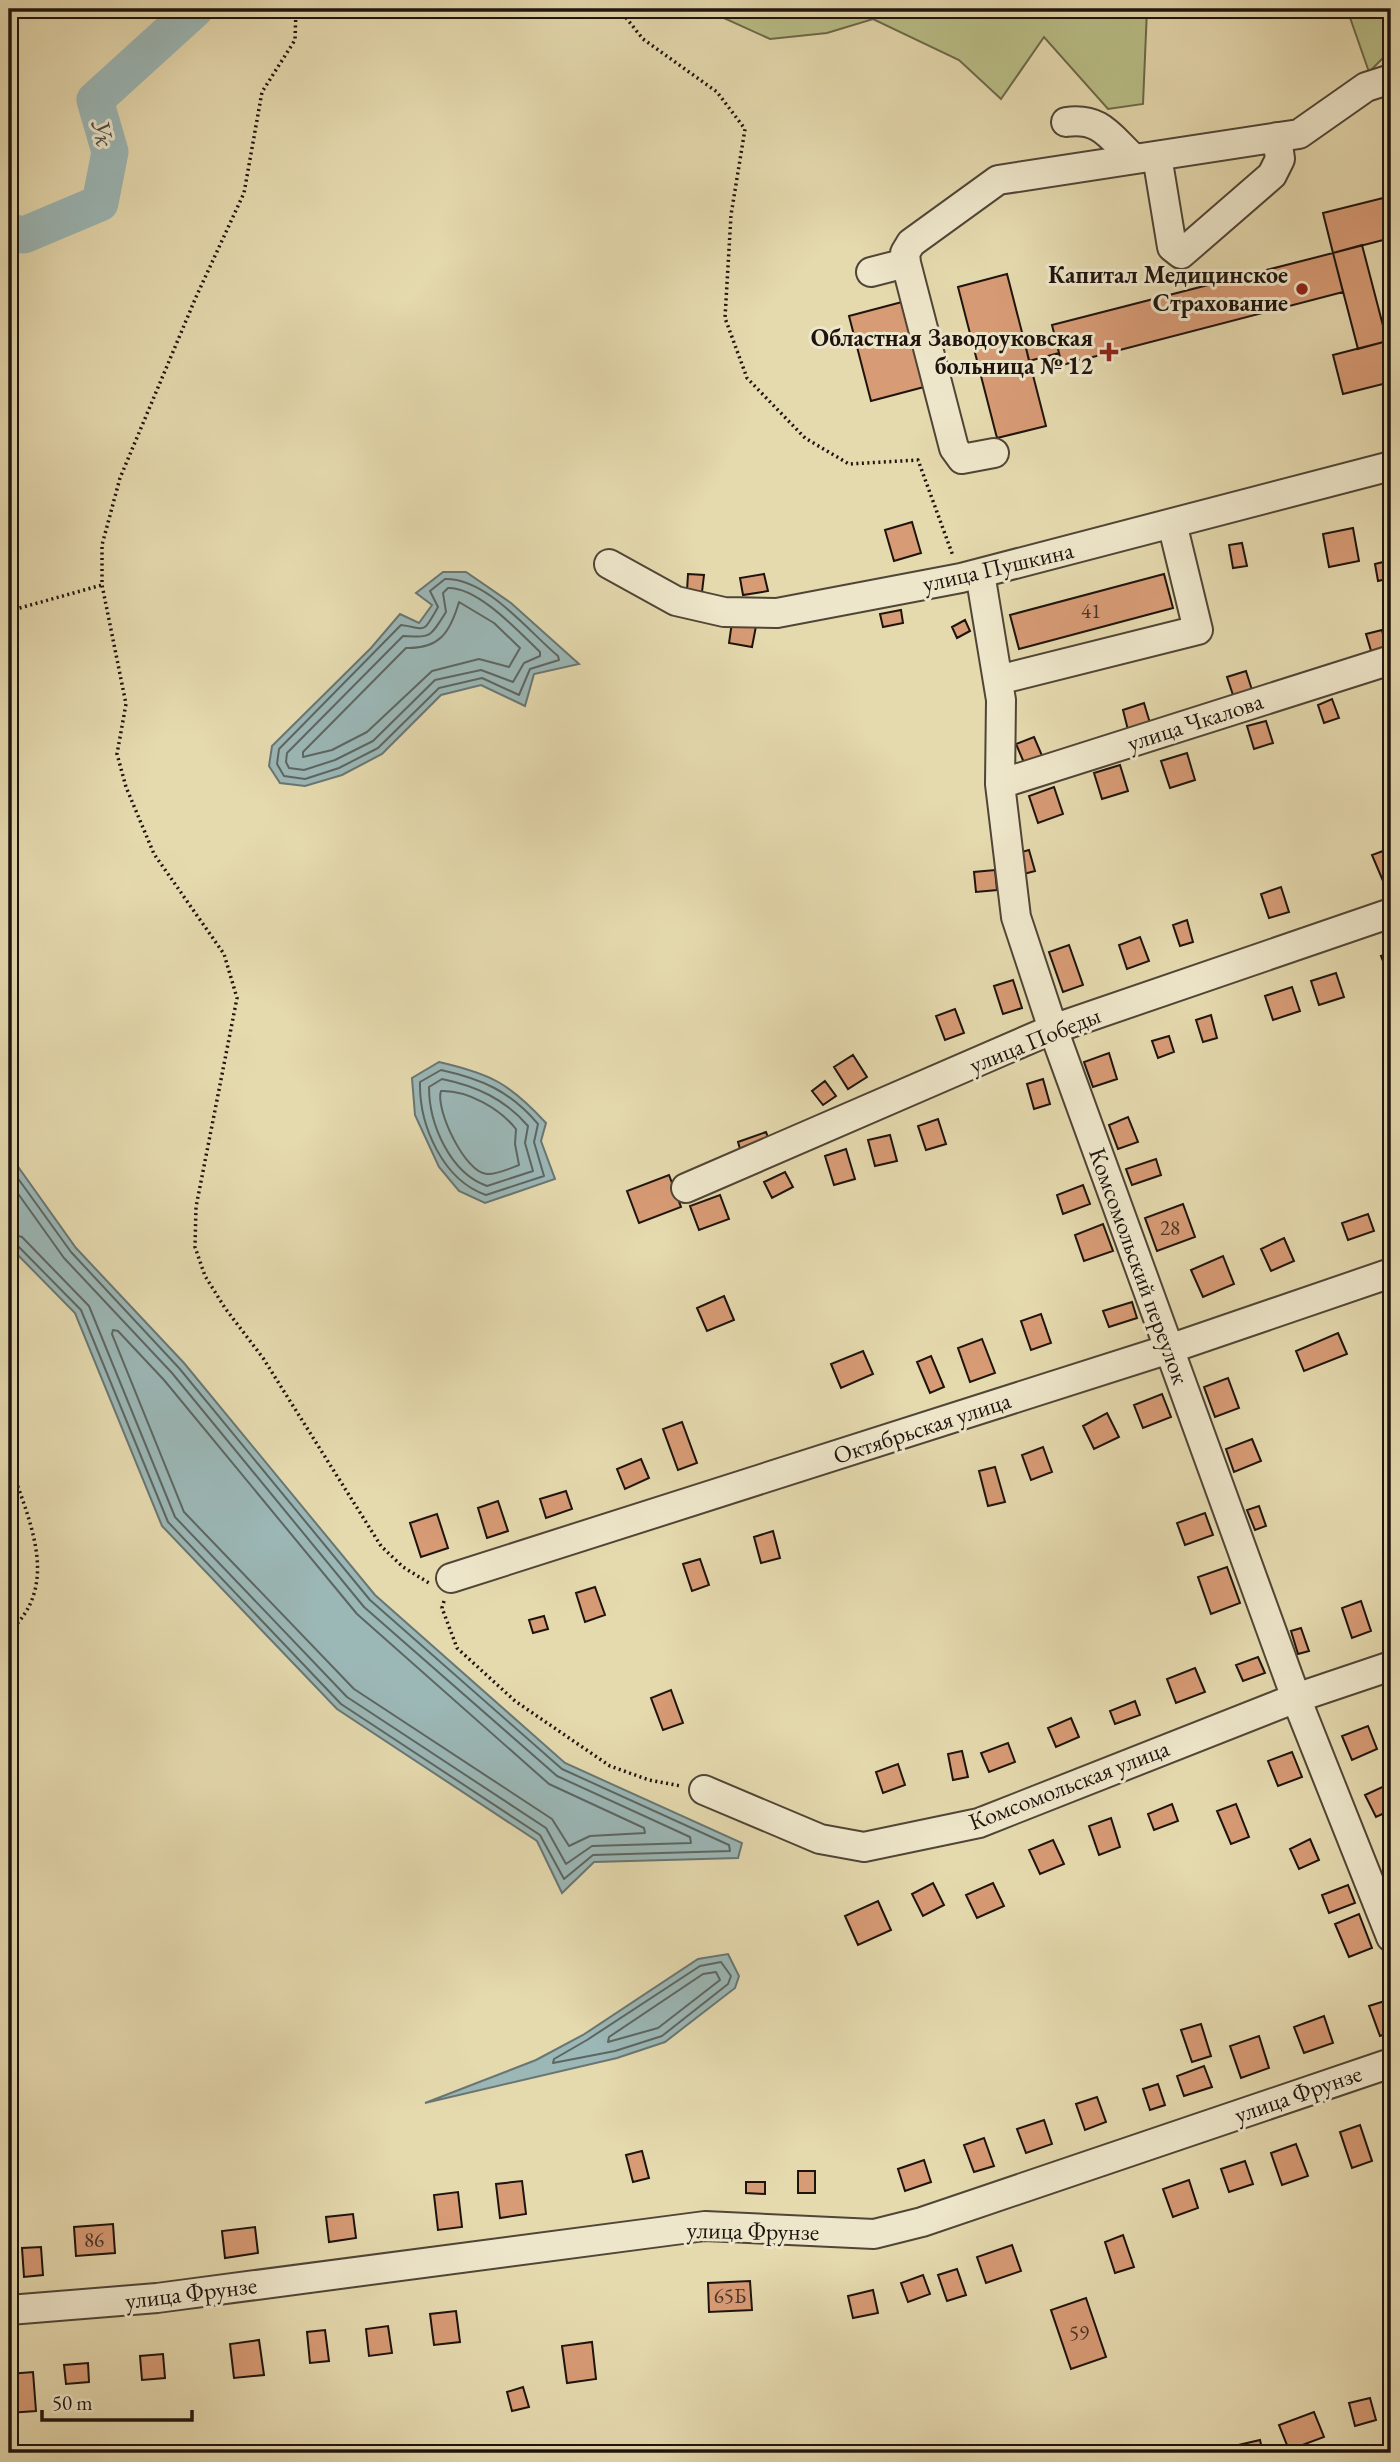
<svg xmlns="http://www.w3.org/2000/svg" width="1400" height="2462" font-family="'EB Garamond',serif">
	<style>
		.green { fill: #b9be87; stroke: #6c694a; stroke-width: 2 }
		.water { fill: #9bb7b6; stroke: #697673; stroke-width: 2 }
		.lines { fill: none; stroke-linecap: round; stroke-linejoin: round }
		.shore { stroke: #5c6662; stroke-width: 2 }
		.river { stroke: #9bb7b6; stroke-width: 37 }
		.building { fill: #d79b75; stroke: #1e140e; stroke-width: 2 }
		.minor-casing { stroke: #504536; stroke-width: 32 }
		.path { stroke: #1e140e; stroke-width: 3.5; stroke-dasharray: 2 3.5; stroke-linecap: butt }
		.minor { stroke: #eee6ca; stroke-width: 28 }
		.poi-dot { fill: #8f2418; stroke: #eee6ca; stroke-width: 2.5 }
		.labels { text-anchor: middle; stroke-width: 6; stroke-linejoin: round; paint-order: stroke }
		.number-label { font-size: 21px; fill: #4c3628 }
		.poi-label { font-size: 24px; font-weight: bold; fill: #1e140e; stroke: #eee6ca; text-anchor: end }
		.street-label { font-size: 24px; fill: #1e140e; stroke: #eee6ca }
		.water-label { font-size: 26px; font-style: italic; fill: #4a4d49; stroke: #eee6ca }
	</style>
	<rect width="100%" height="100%" fill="#e5d9ae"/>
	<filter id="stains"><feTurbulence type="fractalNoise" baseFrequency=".00286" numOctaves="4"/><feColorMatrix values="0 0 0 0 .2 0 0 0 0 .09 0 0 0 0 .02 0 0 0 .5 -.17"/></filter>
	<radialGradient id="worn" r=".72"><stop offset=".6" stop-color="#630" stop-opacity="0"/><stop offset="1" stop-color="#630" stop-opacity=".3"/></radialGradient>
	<path class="green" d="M704,9h443l-4,95 -35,5 -64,-72 -43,62 -42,-39 -86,-41 -46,14 -57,6z
		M1347,9h44v41l-22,22z"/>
	<path class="water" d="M443,572h23l45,31 68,61 -45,10 -9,32 -44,-21 -40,10 -59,59 -40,21 -37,11 -25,-3 -11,-17 3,-20 99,-98 29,-34 19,9 13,-18 -16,-12z
		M439,1062c52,12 70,21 107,61l-5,18 14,38 -70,24 -26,-12 -20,-24 -24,-52 -3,-37z
		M9,1154l67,94 108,115 191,232 190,168 177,80 -4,15 -144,4 -32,31 -25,-52 -200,-132 -175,-183 -87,-213 -66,-67z
		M728,1954l11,22 -4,12 -70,54 -48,16 -192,45 111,-43 47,-25 115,-76z"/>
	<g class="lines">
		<path class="shore" d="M445,579c42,-1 83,52 113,77l1,4 -29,9 -11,26 -37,-17 -43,10 -61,60 -39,20 -34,11 -21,-3 -7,-12 2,-15 122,-124c25,3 21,11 37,-18l-8,-16z
			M448,588c30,-1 70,43 92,64v4l-16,7 -11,19 -32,-12 -46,10 -62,61 -38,19 -31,10 -15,-2 -3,-6 1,-9 116,-117c28,1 26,3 43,-24l-3,-19z
			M459,602l35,21 26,25 -11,19 -30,-8 -47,12 -65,61 -35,18 -29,7v-5l103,-104c33,1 44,-15 53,-46z
			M441,1070c41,9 69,21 97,54l-4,18 10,34 -58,19c-43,-15 -67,-69 -66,-113z
			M442,1079c34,7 63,20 86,47l-3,17 8,28 -46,15c-37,-13 -58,-62 -58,-99z
			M441,1091c27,-1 59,18 75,38l-1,15 4,21c-8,3 -23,10 -32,9 -22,-1 -52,-65 -46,-83z
			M9,1166l62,86 108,116 191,232 192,169 167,76 1,6 -137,4 -29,24 -24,-44 -199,-131 -173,-182 -87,-212 -65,-66 -7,-3
			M9,1181l55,77 108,115 192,234 193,169 133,61 1,6 -99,3 -26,18 -20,-36 -199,-131 -172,-180 -86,-211 -67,-69 -13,-4
			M113,1330l5,1 46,49 193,234 192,170 95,44 1,5 -55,3 -21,10 -17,-27 -198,-130 -170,-177 -72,-178z
			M721,1962l10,14 -3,8 -66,52 -47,15 -62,12 1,-4 33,-19 113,-74z
			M716,1972l4,8 -62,48 -50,14 1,-5 94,-63z"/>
		<path class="river" d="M9,232l15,3 76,-32 10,-51 -15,-52 100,-91"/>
	</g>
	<path class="building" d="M1391,196v42l-58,15 -10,-40z
		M1362,245l25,96 -29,8 -25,-96z
		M1333,253l10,39 -281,73 -10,-40z
		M1007,274l39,152 -49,12 -39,-151z
		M902,302l22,85 -53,14 -22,-85z
		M1056,340l3,13 -30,8 -3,-13z
		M1391,340v42l-48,12 -10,-39z
		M912,522l9,31 -27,8 -9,-31z
		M1353,528l6,33 -30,6 -6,-33z
		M1242,543l5,23 -14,2 -4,-23z
		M1391,560v18l-13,3 -3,-17z
		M688,574l16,1 -2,17 -15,-1z
		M764,574l4,17 -25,4 -3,-17z
		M1164,574l9,34 -154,41 -9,-34z
		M901,610l2,13 -20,4 -3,-13z
		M965,620l5,11 -13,7 -5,-11z
		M732,622l24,4 -4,21 -23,-4z
		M1382,630l5,20 -15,4 -6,-20z
		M1246,671l6,19 -19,5 -6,-18z
		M1332,699l7,19 -15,5 -6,-18z
		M1144,703l6,20 -22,7 -5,-20z
		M1266,721l7,22 -19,6 -7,-23z
		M1034,737l9,21 -18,7 -9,-21z
		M1187,753l8,27 -25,8 -9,-27z
		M1120,765l8,26 -26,8 -8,-26z
		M1054,787l9,27 -25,9 -9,-27z
		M1391,848v30l-8,3 -11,-26z
		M1029,850l6,21 -15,4 -6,-21z
		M995,870l2,20 -21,2 -2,-20z
		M1281,887l8,25 -20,6 -8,-24z
		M1187,920l6,22 -13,4 -7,-21z
		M1140,937l9,24 -22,8 -8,-24z
		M1069,945l14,40 -20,7 -14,-40z
		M1391,953v29l-10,-26z
		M1336,973l8,24 -25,8 -8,-24z
		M1013,980l9,28 -19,6 -9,-28z
		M1292,987l8,24 -27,9 -8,-24z
		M955,1009l9,24 -19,7 -9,-24z
		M1211,1015l6,23 -14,4 -7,-22z
		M1169,1036l5,16 -16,6 -6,-17z
		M1109,1053l8,26 -24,8 -9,-25z
		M853,1055l14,22 -19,12 -14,-22z
		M1043,1079l7,25 -16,5 -7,-25z
		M825,1081l11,15 -13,9 -11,-14z
		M1128,1117l10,25 -20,7 -9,-24z
		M938,1119l8,25 -20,6 -8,-24z
		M766,1132l5,13 -29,11 -4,-14z
		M890,1135l7,26 -22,5 -7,-26z
		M846,1149l9,30 -21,6 -9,-29z
		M1156,1159l5,16 -29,10 -6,-16z
		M785,1172l8,15 -21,11 -8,-16z
		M669,1175l12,32 -42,16 -12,-32z
		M1083,1185l7,19 -27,10 -6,-19z
		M720,1195l9,24 -30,11 -9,-24z
		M1183,1204l12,33 -38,14 -12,-33z
		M1368,1214l6,17 -26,9 -6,-17z
		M1103,1224l10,27 -29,10 -9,-26z
		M1284,1238l10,23 -23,10 -10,-22z
		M1223,1256l11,28 -31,13 -12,-27z
		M724,1296l10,24 -27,11 -10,-23z
		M1132,1302l5,16 -28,9 -6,-16z
		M1041,1314l10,29 -20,7 -10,-29z
		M1338,1333l9,21 -43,17 -8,-20z
		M982,1339l13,34 -25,9 -12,-34z
		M863,1351l10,23 -32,14 -10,-24z
		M931,1356l13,31 -14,6 -13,-31z
		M1228,1378l11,30 -24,9 -11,-30z
		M1162,1394l9,23 -28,11 -9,-23z
		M1107,1413l12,24 -25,12 -11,-23z
		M682,1422l15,41 -19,7 -15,-41z
		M1252,1439l9,22 -27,11 -8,-23z
		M1043,1447l9,25 -21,8 -9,-25z
		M641,1459l8,19 -24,11 -8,-20z
		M995,1467l10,35 -17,4 -9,-35z
		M566,1491l6,18 -26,9 -6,-19z
		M498,1501l10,30 -21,7 -9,-30z
		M1259,1506l7,20 -11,4 -8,-20z
		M1205,1513l8,22 -28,10 -8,-22z
		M437,1514l11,34 -27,9 -11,-34z
		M773,1531l7,27 -19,5 -7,-26z
		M700,1559l9,26 -17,6 -9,-27z
		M1227,1567l13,36 -29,11 -13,-37z
		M595,1587l10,28 -20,7 -9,-29z
		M1361,1601l10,30 -19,7 -10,-30z
		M544,1616l4,13 -15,4 -4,-13z
		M1301,1628l8,23 -11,3 -7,-23z
		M1258,1657l7,16 -22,8 -7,-16z
		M1195,1668l10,24 -29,11 -9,-24z
		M671,1690l12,33 -20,7 -12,-32z
		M1135,1701l5,14 -25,9 -5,-13z
		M1071,1718l8,19 -23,10 -8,-19z
		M1368,1726l9,23 -25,11 -10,-24z
		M1008,1743l7,19 -26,10 -8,-19z
		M962,1751l6,26 -15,3 -5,-26z
		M1292,1752l10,25 -24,9 -10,-25z
		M898,1764l7,21 -22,8 -7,-21z
		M1391,1783v27l-15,7 -11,-22z
		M1172,1804l6,17 -24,9 -6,-16z
		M1236,1804l13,33 -18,7 -14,-33z
		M1111,1818l9,29 -21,8 -10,-29z
		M1310,1839l9,21 -20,9 -9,-20z
		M1053,1840l11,24 -24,10 -11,-24z
		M933,1883l11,22 -21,11 -11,-22z
		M993,1883l11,23 -27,12 -11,-23z
		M1348,1885l7,18 -26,10 -7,-18z
		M878,1901l13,29 -33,15 -13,-29z
		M1359,1914l13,34 -23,9 -14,-33z
		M1391,1999v33l-11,4 -11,-30z
		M1324,2016l9,27 -29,10 -10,-26z
		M1201,2024l10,32 -19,6 -11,-32z
		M1259,2036l10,32 -28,10 -11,-32z
		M1204,2066l8,21 -28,9 -7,-20z
		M1158,2084l7,21 -15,5 -7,-21z
		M1097,2097l9,25 -21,8 -9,-26z
		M1044,2120l8,24 -26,9 -9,-24z
		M1360,2125l12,36 -20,7 -12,-36z
		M984,2138l10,28 -20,6 -10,-27z
		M1296,2144l12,32 -26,9 -11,-32z
		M642,2151l7,27 -16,4 -7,-27z
		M924,2160l7,22 -26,9 -7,-22z
		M1245,2161l8,23 -24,8 -8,-23z
		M798,2171h17v22h-17z
		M1189,2180l9,28 -25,9 -10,-28z
		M522,2181l4,33 -26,4 -4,-34z
		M746,2182h19v12l-19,-1z
		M458,2192l4,35 -24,3 -4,-35z
		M353,2214l3,24 -27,4 -3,-25z
		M113,2224l2,29 -39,3 -2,-29z
		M255,2227l3,26 -33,5 -3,-27z
		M1123,2235l11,32 -19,6 -10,-31z
		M1012,2245l9,26 -35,12 -9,-26z
		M41,2247l2,28 -19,2 -2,-29z
		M957,2269l9,26 -19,6 -9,-26z
		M923,2275l7,19 -22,8 -7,-19z
		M750,2281l2,29 -43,2 -1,-29z
		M873,2290l5,23 -25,5 -5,-22z
		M1086,2298l20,59 -35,12 -20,-59z
		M456,2311l4,31 -26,3 -4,-31z
		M388,2326l4,27 -23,3 -3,-27z
		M325,2330l4,31 -19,2 -3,-31z
		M259,2340l5,35 -30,3 -4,-34z
		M592,2342l4,37 -29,4 -5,-37z
		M163,2354l2,24 -23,2 -2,-24z
		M88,2363l1,19 -23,2 -2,-19z
		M33,2372l3,39 -27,2v-39z
		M523,2387l6,20 -17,4 -5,-19z
		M1370,2398l6,22 -21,6 -6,-23z
		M1314,2412l10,25 -35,13 -10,-25z
		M1260,2440l3,13h-27l-2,-7z"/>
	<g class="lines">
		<defs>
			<path id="minor" d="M1066,122c35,-5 44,15 68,37
				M1157,156l15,91 9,7 91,-79 8,-16 -3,-22
				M871,272l35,-9
				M994,453l-32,6 -8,-11 -48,-185 -1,-10 6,-10 87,-63 301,-46 67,-47 25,-8
				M609,564l67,37 48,11 53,1 184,-35 430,-112
				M980,573l21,127 -1,84 16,133 37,112 243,669 95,239
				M998,680l200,-50 -26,-107
				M1000,784l391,-124
				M686,1188l367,-159 338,-116
				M451,1578l718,-229 222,-76
				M704,1790l116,49 44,8 115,-24 317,-125 95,-32
				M9,2310l148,-12 548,-72 169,8 48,-12 469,-159"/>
		</defs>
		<use href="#minor" class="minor-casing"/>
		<path class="path" d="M296,9l-1,31 -33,52 -18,101 -48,104 -76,181 -18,67v40l24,119 -9,50 9,33 28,67 70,100 13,44 -41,209 -1,40 10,29 20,32 38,50 118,188 22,21 26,16
			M619,9l24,30 74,53 28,37 -14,86 -6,103 22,60 58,60 44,26 69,-4 35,96
			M9,611l93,-26
			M9,1460c18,58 54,123 0,172
			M444,1601l-2,7 15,40 58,53 95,65 39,14 32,6"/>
		<use href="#minor" class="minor"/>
	</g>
	<g class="poi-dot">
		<circle cx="1302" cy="289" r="7"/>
		<path d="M1105.5 341.5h7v7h7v7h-7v7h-7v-7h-7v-7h7z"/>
	</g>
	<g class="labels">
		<g class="number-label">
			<text x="1091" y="618">41</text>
			<text x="1170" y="1235">28</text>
			<text x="94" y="2247">86</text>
			<text x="730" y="2303">65Б</text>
			<text x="1079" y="2340">59</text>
		</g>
		<g class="poi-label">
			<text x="1288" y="283">Капитал Медицинское<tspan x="1288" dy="28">Страхование</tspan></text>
			<text x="1093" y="346">Областная Заводоуковская<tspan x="1093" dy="28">больница № 12</tspan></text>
		</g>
		<g class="street-label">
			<text transform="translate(998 567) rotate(-13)" y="8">улица Пушкина</text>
			<text transform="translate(1195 722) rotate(-18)" y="8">улица Чкалова</text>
			<text transform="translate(1035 1040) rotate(-22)" y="8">улица Победы</text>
			<text transform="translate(1139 1266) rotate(70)" y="8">Комсомольский переулок</text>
			<text transform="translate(922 1428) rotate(-18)" y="8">Октябрьская улица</text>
			<text transform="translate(1069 1785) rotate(-21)" y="8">Комсомольская улица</text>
			<text transform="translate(1298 2094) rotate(-19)" y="8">улица Фрунзе</text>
			<text transform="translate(753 2231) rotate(1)" y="8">улица Фрунзе</text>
			<text transform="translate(191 2293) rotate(-7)" y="8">улица Фрунзе</text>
		</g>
		<g class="water-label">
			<text transform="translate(103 133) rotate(78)" y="9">Ук</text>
		</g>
	</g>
	<rect width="1400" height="2462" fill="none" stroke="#e5d9ae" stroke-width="35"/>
	<rect x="10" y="10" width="1379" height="2441" fill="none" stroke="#1e140e" stroke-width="3.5"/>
	<rect x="18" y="18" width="1365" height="2427" fill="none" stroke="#1e140e" stroke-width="2"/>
	<path d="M42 2410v10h150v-10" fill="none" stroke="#1e140e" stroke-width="3.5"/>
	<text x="52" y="2410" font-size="21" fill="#1e140e" stroke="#eee6ca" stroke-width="5" paint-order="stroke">50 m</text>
	<rect width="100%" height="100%" filter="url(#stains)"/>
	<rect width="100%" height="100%" fill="url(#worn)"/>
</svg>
